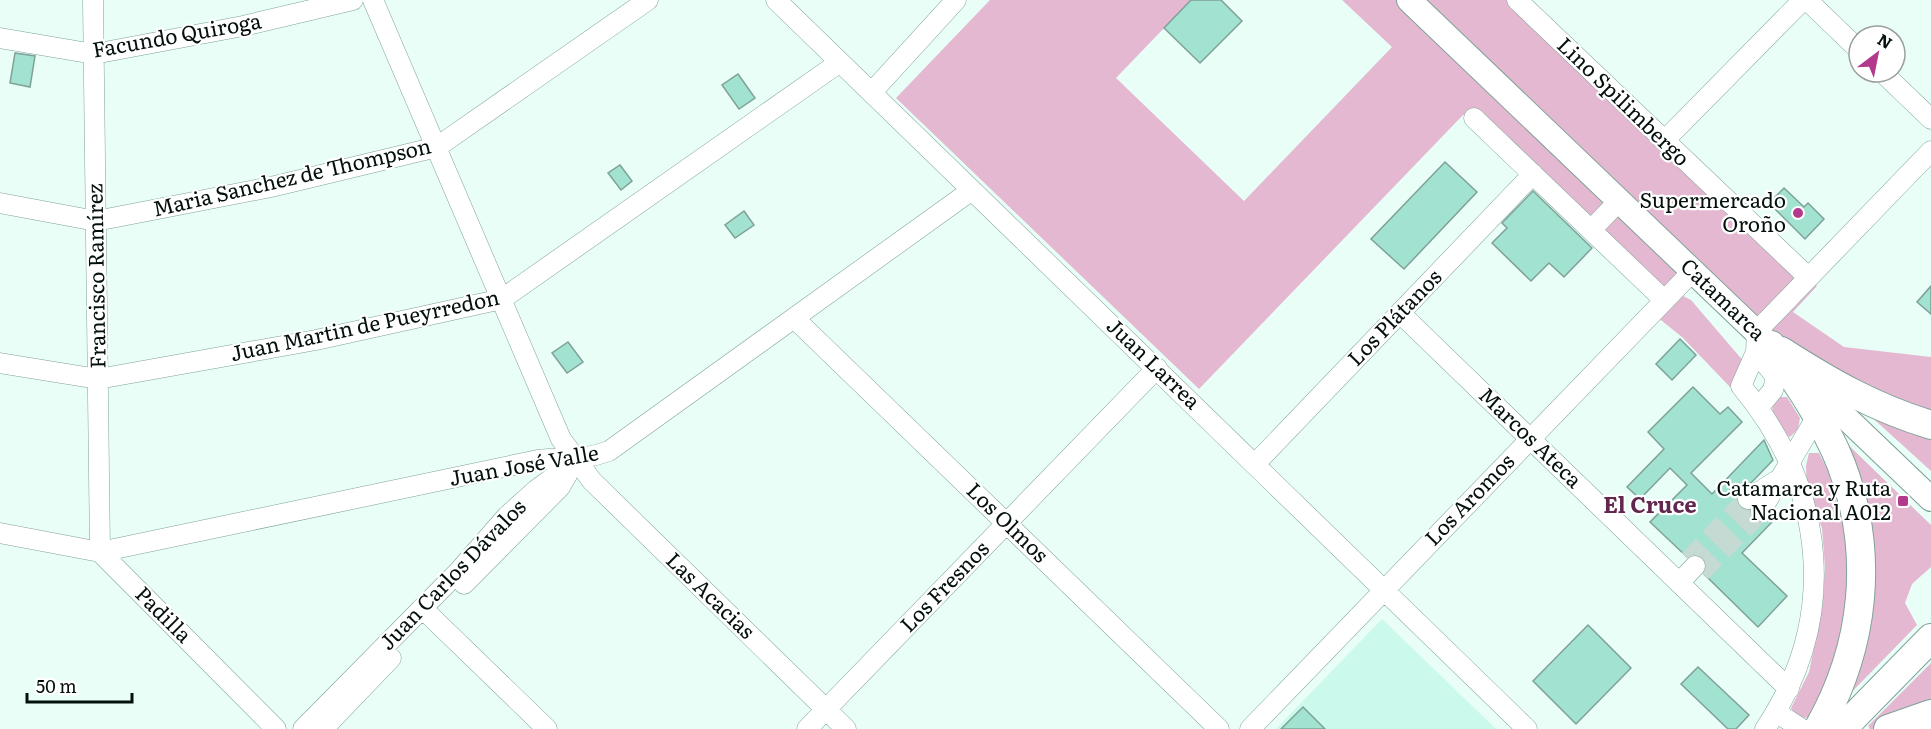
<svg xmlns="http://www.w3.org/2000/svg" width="1931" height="729" font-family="Literata,serif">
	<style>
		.built { fill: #cbf9ec }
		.green { fill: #e5b8d2 }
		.building { fill: #a2e2d1; stroke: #7fa198; stroke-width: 1.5 }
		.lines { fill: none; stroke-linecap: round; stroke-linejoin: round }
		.minor-tunnel { stroke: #c6dad4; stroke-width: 20; stroke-dasharray: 20 10; stroke-linecap: butt }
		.minor-casing { stroke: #7fa298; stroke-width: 21 }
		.major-casing { stroke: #7fa298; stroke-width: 26 }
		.highway-casing { stroke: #7fa298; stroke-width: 30 }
		.minor { stroke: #fff; stroke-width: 20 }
		.major { stroke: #fff; stroke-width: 24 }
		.highway { stroke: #fff; stroke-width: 28 }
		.poi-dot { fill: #b3398d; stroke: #fff; stroke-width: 2 }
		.labels { text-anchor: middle; stroke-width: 4.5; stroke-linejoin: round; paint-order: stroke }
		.street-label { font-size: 21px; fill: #04100d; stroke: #fff }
		.poi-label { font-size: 21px; fill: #04100d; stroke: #fff; text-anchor: end }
		.neighbourhood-label { font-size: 22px; font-weight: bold; fill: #62274e; stroke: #fff }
	</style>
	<rect width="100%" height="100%" fill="#e8fef7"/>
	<path class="built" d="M1382,619l114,110h-220z"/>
	<path class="green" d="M990,0h201l-75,78 128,123 148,-154 -50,-47h175l300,286 -24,26 51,35 87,10v68l-85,-33 -154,-120 -28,28 -189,-182 -12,-3 -264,274 -303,-291z
		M1683,296l8,4 54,63 -9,18 -6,6 -48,-50 -25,-20 18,-19z
		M1779,397h8l13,21 -2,11 -8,8 -5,-3 -13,-19 1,-12z
		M1867,413l64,17v41z
		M1835,432l96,93v42l-19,17 -7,19 12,22 -76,78 21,-66z
		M1809,453h10l9,18 11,40 10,24 7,66 -44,116c-11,2 -15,0 -21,-9l18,-36 13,-62 3,-42 -3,-40 -15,-37 -1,-25z
		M1931,663v47l-53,19h-8l-2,-3z"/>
	<path class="building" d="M1191,0h30l21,21 -42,42 -36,-35z
		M15,53l20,3 -5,31 -20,-4z
		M738,74l17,24 -16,11 -17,-24z
		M1445,162l32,30 -73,77 -33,-30z
		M620,165l12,16 -11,9 -13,-17z
		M1784,188l20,19 4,-4 16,16 -19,20 -36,-36z
		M1533,191l59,57 -28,29 -15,-14 -18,18 -39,-38 15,-15 -5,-5z
		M744,211l10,14 -19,13 -10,-13z
		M1931,286v28l-14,-12z
		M1680,339l16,16 -24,25 -16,-16z
		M568,342l15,20 -16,11 -15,-20z
		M1693,387l27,27 8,-7 14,15 -51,51 21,21 52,-54 9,20 -21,22 -11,7 -5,10 2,7 11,5 5,10 7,2 8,-4 3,3 -30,31 45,43 -29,31 -54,-53 3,-6 -3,-10 -7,-4 -10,3 -37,-35 37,-37 -17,-17 -30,31 -13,-12 37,-38 -16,-17z
		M1588,625l43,43 -55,56 -43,-43z
		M1698,667l51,48 -13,14h-8l-47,-45z
		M1303,707l22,22h-44z"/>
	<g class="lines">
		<path class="minor-tunnel" d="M1689,560l59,-61
			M1701,572l60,-61"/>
		<defs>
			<path id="minor" d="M93,0l7,552 176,177
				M373,0l188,439 31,42 254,248
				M776,0l751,729
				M1517,0l291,277
				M1807,0l52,50
				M0,38l94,16 149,-28 110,-26
				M1882,72l49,47
				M872,92l84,-92
				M1474,118l190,182
				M1664,141l139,-141
				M0,203l96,18 175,-34 166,-40 211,-147
				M1591,230l27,-28
				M1400,313l389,376
				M794,318l425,411
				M1756,352l-15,34c85,102 99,231 24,343
				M0,363l98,16 218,-39 186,-41 338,-237
				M1759,407l14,-17 3,-13 -20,-25 1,-21 174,-180
				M1256,463l277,-289
				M1748,499l28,-18
				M1761,511l62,-105
				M0,533l100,19 438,-92c28,-3 44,1 71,-9l363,-261
				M1679,583l16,-17
				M464,584l96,-97 7,-12
				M422,608l125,121
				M1776,712l26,17
				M303,729l156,-158 48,-55 29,-26 41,-30
				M323,729l68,-71
				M807,729l350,-361
				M1250,729l442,-457"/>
			<g id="major">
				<path id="s1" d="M1409,0l522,499"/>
			</g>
			<path id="highway" d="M1771,345c25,36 54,78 70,119 34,89 24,183 -23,265
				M1781,351c50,32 92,56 150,74
				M1842,729l89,-91
				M1888,729l43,-15"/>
		</defs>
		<use href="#minor" class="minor-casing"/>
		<use href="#major" class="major-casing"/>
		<use href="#highway" class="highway-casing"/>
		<use href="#minor" class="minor"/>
		<use href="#major" class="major"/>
		<use href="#highway" class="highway"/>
	</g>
	<g class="poi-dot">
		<circle cx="1798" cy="213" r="6"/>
		<rect x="1897" y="495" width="12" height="12" rx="3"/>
	</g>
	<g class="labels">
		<g class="street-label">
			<text transform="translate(177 36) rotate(-10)" y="7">Facundo Quiroga</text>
			<text transform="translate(1623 102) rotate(44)" y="7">Lino Spilimbergo</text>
			<text transform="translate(292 178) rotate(-13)" y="7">Maria Sanchez de Thompson</text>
			<text transform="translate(97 276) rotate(-91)" y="7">Francisco Ramírez</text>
			<text dy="7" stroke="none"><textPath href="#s1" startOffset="434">Catamarca</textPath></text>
			<text transform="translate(1395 318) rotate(-46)" y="7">Los Plátanos</text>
			<text transform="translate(365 326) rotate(-12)" y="7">Juan Martin de Pueyrredon</text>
			<text transform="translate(1153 364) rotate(44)" y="7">Juan Larrea</text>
			<text transform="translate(1530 438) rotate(44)" y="7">Marcos Ateca</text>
			<text transform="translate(524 466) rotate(-10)" y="7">Juan José Valle</text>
			<text transform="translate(1470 500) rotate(-46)" y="7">Los Aromos</text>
			<text transform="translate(1007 523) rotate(44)" y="7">Los Olmos</text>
			<text transform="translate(453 575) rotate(-46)" y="7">Juan Carlos Dávalos</text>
			<text transform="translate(945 587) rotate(-46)" y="7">Los Fresnos</text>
			<text transform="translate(710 596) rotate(44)" y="7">Las Acacias</text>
			<text transform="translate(163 615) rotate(45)" y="7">Padilla</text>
		</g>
		<g class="poi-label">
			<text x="1786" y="208">Supermercado<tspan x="1786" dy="24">Oroño</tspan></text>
			<text x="1891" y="496">Catamarca y Ruta<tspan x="1891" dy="24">Nacional A012</tspan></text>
		</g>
		<g class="neighbourhood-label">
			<text x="1650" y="513">El Cruce</text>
		</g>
	</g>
	<g transform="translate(1877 54) rotate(32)"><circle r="28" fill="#ffffff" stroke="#9b9f9e" stroke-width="1.5"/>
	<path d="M0-4.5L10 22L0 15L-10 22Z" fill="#b3398d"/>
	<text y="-9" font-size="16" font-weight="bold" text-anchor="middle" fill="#04100d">N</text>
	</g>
	<path d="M27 693v9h105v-9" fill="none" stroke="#04100d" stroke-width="3"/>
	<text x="36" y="693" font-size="18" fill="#04100d" stroke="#ffffff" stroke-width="4.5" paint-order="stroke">50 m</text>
</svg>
